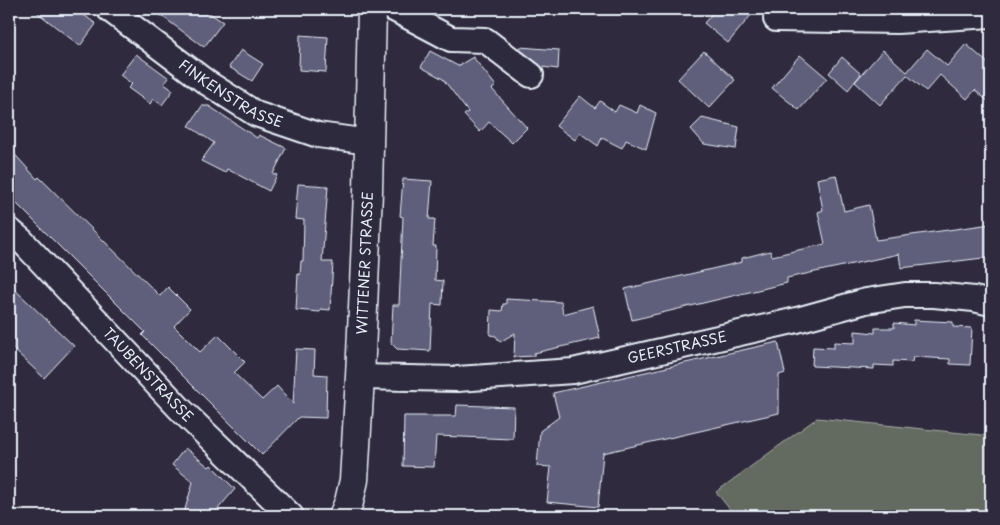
<svg xmlns="http://www.w3.org/2000/svg" width="1000" height="525" font-family="'Playpen Sans',sans-serif">
	<style>
		.green { fill: #646b5e; stroke: #a6aeab }
		.building { fill: #5f5e7b; stroke: #e8f1f8 }
		.lines { fill: none; stroke-linecap: round; stroke-linejoin: round }
		.street-casing { stroke: #e8f1f8; stroke-width: 28 }
		.secondary-casing { stroke: #e8f1f8; stroke-width: 31 }
		.street { stroke: #2f2a3d; stroke-width: 24 }
		.secondary { stroke: #2f2a3d; stroke-width: 28 }
		.labels { text-anchor: middle; stroke-width: 4; stroke-linejoin: round; paint-order: stroke }
		.street-label { font-size: 14px; fill: #e8f1f8; stroke: #2f2a3d }
	</style>
	<rect width="100%" height="100%" fill="#2f2a3d"/>
	<filter id="ink" filterUnits="userSpaceOnUse"><feTurbulence type="fractalNoise" baseFrequency=".02" numOctaves="2"/><feDisplacementMap in="SourceGraphic" scale="10" xChannelSelector="R" yChannelSelector="G"/><feConvolveMatrix kernelMatrix="1 2 1 2 8 2 1 2 1" color-interpolation-filters="sRGB"/></filter>
	<g filter="url(#ink)">
		<path class="green" d="M817,418l174,18v80h-256l-19,-24z"/>
		<path class="building" d="M33,9h43l20,15 -16,22z
			M152,9h51l20,13 -19,25z
			M716,9h40l-28,34 -24,-20z
			M300,35l28,2 -2,35 -27,-2z
			M966,44l25,22v38l-16,-14 -8,9 -27,-24 -14,16 -19,-16 -27,30 -25,-23 28,-32 24,22 20,-23 20,17z
			M520,47l39,3 -1,19 -16,-2 -22,-17z
			M241,50l22,14 -11,17 -23,-14z
			M430,51l28,15 15,-9 23,29 -4,3 35,39 -15,15 -23,-21 -9,10 -16,-17 4,-3 -25,-33 -22,-12z
			M704,51l31,29 -26,28 -31,-29z
			M136,54l33,24 -5,6 9,6 -11,15 -9,-6 -3,5 -22,-16 4,-4 -12,-9z
			M800,55l27,23 -28,32 -27,-22z
			M842,57l19,17 -13,16 -19,-17z
			M580,96l15,12 5,-7 15,11 4,-7 18,8 3,-8 16,8 -10,36 -20,-9 -4,8 -20,-10 -4,8 -18,-13 -5,7 -19,-14z
			M202,106h7l48,32 2,-3 27,13 -13,26 4,1 -8,16 -42,-22 -2,4 -24,-12 13,-18 -25,-17z
			M702,118l37,9 -3,22 -32,-5 -13,-15z
			M9,148l28,31 2,-2 121,119 8,-9 22,22 -16,17 26,26 18,-17 27,27 -11,11 28,27 15,-14 16,18 3,-55 19,1 -1,24 13,1 -1,43 -27,-1 -37,38 -120,-120 3,-3 -136,-136z
			M836,175l8,36 25,-6 7,35 115,-16v33l-90,11 -2,-14 -112,24v5l-155,37 -7,-31 117,-27v-4l28,-7 2,5 53,-12 -7,-32 5,-2 -6,-31z
			M403,179l29,2 -3,38h6l-2,27h3l-1,34 8,1 -1,24 -10,-1 -2,47 -33,-2 -6,-6 2,-38h6l4,-88 -3,-1z
			M298,184l30,2 -6,76h11l-3,48 -10,-1v3l-24,-2 2,-36 2,1 1,-14h2l1,-41 -9,-1z
			M9,284l65,62 -30,32 -35,-33z
			M506,299l55,3 2,12 30,-8 7,32 -66,15v3l-20,1 1,-24 -15,9 -4,-6 -6,-1 1,-25 11,1 1,-7h3z
			M914,320l39,2v5l19,1 -2,37 -20,-1v-5l-37,-2 -1,5 -19,-1v5l-19,-1v4l-62,-3 1,-19 21,1v-6l21,1v-12l20,2v-5h19v-5l20,2z
			M778,342l7,31 -6,2v38l-176,40 -5,54 -51,-5 4,-35 -14,-1 3,-35 19,-14 -6,-24z
			M457,405l57,2 -1,32 -77,-3 -2,31 -31,-1 1,-50h52z
			M185,448l24,19 2,-2 24,24 -23,27h-29l10,-34 -21,-17z"/>
		<g class="lines">
			<defs>
				<g id="street">
					<path id="s1" d="M109,9l97,73 50,32 62,21 51,7"/>
					<path d="M394,9l57,30 34,1 46,35"/>
					<path d="M776,19l121,2 94,-6"/>
					<path id="s2" d="M9,230l13,11 159,169 110,106"/>
					<path id="s3" d="M360,377l97,2 116,-8 224,-51 69,-19 39,-6h29l40,4 17,4"/>
				</g>
				<g id="secondary">
					<path id="s4" d="M343,516l6,-14 5,-22 6,-103 8,-185 4,-183"/>
				</g>
			</defs>
			<use href="#street" class="street-casing"/>
			<use href="#secondary" class="secondary-casing"/>
			<use href="#street" class="street"/>
			<use href="#secondary" class="secondary"/>
		</g>
	</g>
	<g class="labels">
		<g class="street-label">
			<text dy="5" stroke="none"><textPath href="#s1" startOffset="149">FINKENSTRASSE</textPath></text>
			<text dy="5" stroke="none"><textPath href="#s4" startOffset="255">WITTENER STRASSE</textPath></text>
			<text dy="5" stroke="none"><textPath href="#s3" startOffset="320">GEERSTRASSE</textPath></text>
			<text dy="5" stroke="none"><textPath href="#s2" startOffset="201">TAUBENSTRASSE</textPath></text>
		</g>
	</g>
	<rect width="1000" height="525" fill="none" stroke="#2f2a3d" stroke-width="30"/>
	<rect x="15" y="15" width="970" height="495" fill="none" stroke="#e8f1f8" stroke-width="2" filter="url(#ink)"/>
</svg>
